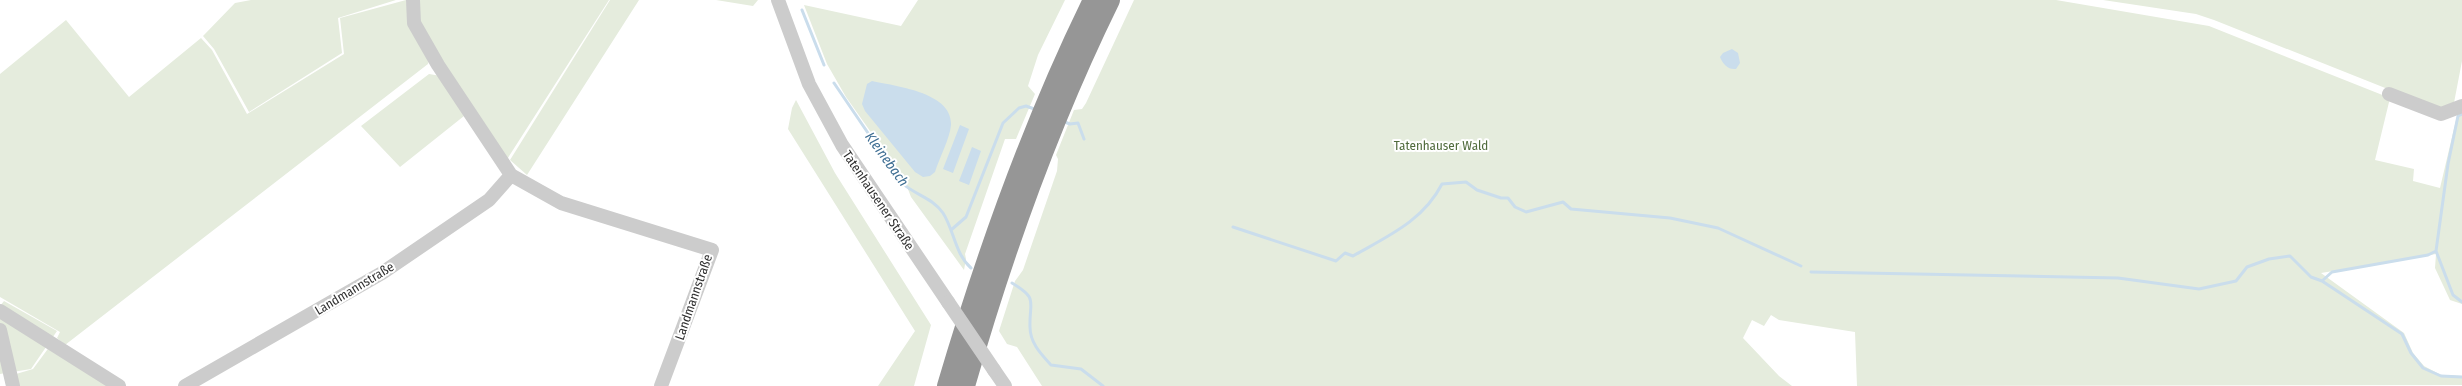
<svg xmlns="http://www.w3.org/2000/svg" width="2462" height="386" font-family="'Fira Sans Condensed',sans-serif">
	<style>
		.green { fill: #e5ecdd }
		.water { fill: #caddec }
		.lines { fill: none; stroke-linecap: round; stroke-linejoin: round }
		.stream { stroke: #caddec; stroke-width: 3 }
		.minor { stroke: #ccc; stroke-width: 14 }
		.highway { stroke: #969696; stroke-width: 20 }
		.minor-bridge { stroke: #ccc; stroke-width: 14 }
		.labels { text-anchor: middle; stroke-width: 4; stroke-linejoin: round; paint-order: stroke }
		.park-label { font-size: 13px; fill: #506b3c; stroke: #fff }
		.street-label { font-size: 13px; fill: #2f2f2f; stroke: #fff }
		.water-label { font-size: 14px; font-style: italic; fill: #3d6d92; stroke: #fff }
	</style>
	<rect width="100%" height="100%" fill="#fff"/>
	<path class="green" d="M251,0h145l-58,18 4,35 -93,59 -35,-63 -11,-13 32,-33z
		M406,0l4,19 20,38 -2,7 -363,281 -8,-7 3,-6 -60,-35v-223l66,-54 63,77 72,-59 11,12 35,64 97,-60 -4,-36z
		M416,0h193l-103,161 -88,-137z
		M610,0h29l-112,175 -17,-15z
		M716,0h42l-5,6z
		M918,0h147l-27,55 -10,31 7,8 -19,45h-11l-40,115 1,5 -2,11 -53,-73 -7,-18 -58,-82 -19,-33 -23,-59 97,21z
		M1134,0h922l153,26 181,72 -15,62 39,9 -1,12 27,7 17,-72 5,-4v192l-12,-4 -15,-32 1,-14 -115,19 83,60 9,20 11,13 17,9 21,1v9l-605,1 -2,-54 -76,-12 -8,-5 -7,11 -12,-6 -9,18 36,38 13,10h-750l-25,-39 -10,-3 -8,-13 16,-50 8,-11 34,-99 1,-12 -2,-4 18,-45 8,-1 4,-6z
		M2103,0h359v61l-9,47 -10,3 -229,-91 -18,-6z
		M429,74l12,2 23,40 -64,51 -39,-41z
		M796,100l39,73 96,152 -17,61h-36l37,-55 -127,-202 4,-21z
		M4,301l53,30 -26,38 -31,5v-68z
		M50,346l60,40h-92l-2,-12 17,-5z"/>
	<path class="water" d="M1732,49l6,4 2,10 -4,6c-8,1 -13,-5 -16,-12l3,-4z
		M872,81c22,5 81,11 79,44 -1,13 -12,34 -16,47l-5,4 -7,1 -8,-5 -50,-61 -3,-7 5,-20z
		M960,125l9,4 -16,44 -10,-4z
		M972,147l9,4 -12,34 -10,-4z"/>
	<g class="lines">
		<path class="stream" d="M802,10l22,55
			M834,83l68,100c13,12 31,15 41,30 11,17 12,41 28,55
			M2462,114l-4,2 -10,48 -12,87 17,44 9,7
			M1062,121l8,3 8,-1 6,16
			M1233,227l103,34 9,-8 8,3c35,-20 70,-35 89,-72l24,-2 11,8 24,8h7l7,9 11,5 37,-10 8,7 99,9 48,10 83,38
			M951,230l15,-13 37,-94 16,-15 7,-2 11,4
			M1811,272l307,6 81,11 37,-8 11,-14 22,-8 21,-3 21,21 11,4 80,53 9,19 12,15 18,8 21,1
			M2322,281l10,-9 96,-17 8,-4
			M1012,283c27,16 17,18 18,44 0,16 11,27 21,38l30,4 22,17"/>
		<path class="minor" d="M778,0l31,84 33,61 106,157
			M2389,94l52,20 21,-8
			M511,175l50,28 151,47 -51,136
			M0,311l119,75
			M0,330l13,56
			M994,370l11,16
			M185,386l197,-113 107,-73 22,-25 -73,-110 -24,-42 -1,-23"/>
		<path class="highway" d="M947,386c39,-132 85,-262 146,-386
			M965,386c38,-133 84,-262 145,-386"/>
		<path class="minor-bridge" d="M948,302l46,68"/>
	</g>
	<g class="labels">
		<g class="park-label">
			<text x="1441" y="150">Tatenhauser Wald</text>
		</g>
		<g class="street-label">
			<text transform="translate(879 200) rotate(56)" y="5">Tatenhausener Straße</text>
			<text transform="translate(354 288) rotate(-31)" y="5">Landmannstraße</text>
			<text transform="translate(693 297) rotate(-71)" y="5">Landmannstraße</text>
		</g>
		<g class="water-label">
			<text transform="translate(887 159) rotate(54)" y="5">Kleinebach</text>
		</g>
	</g>
</svg>
